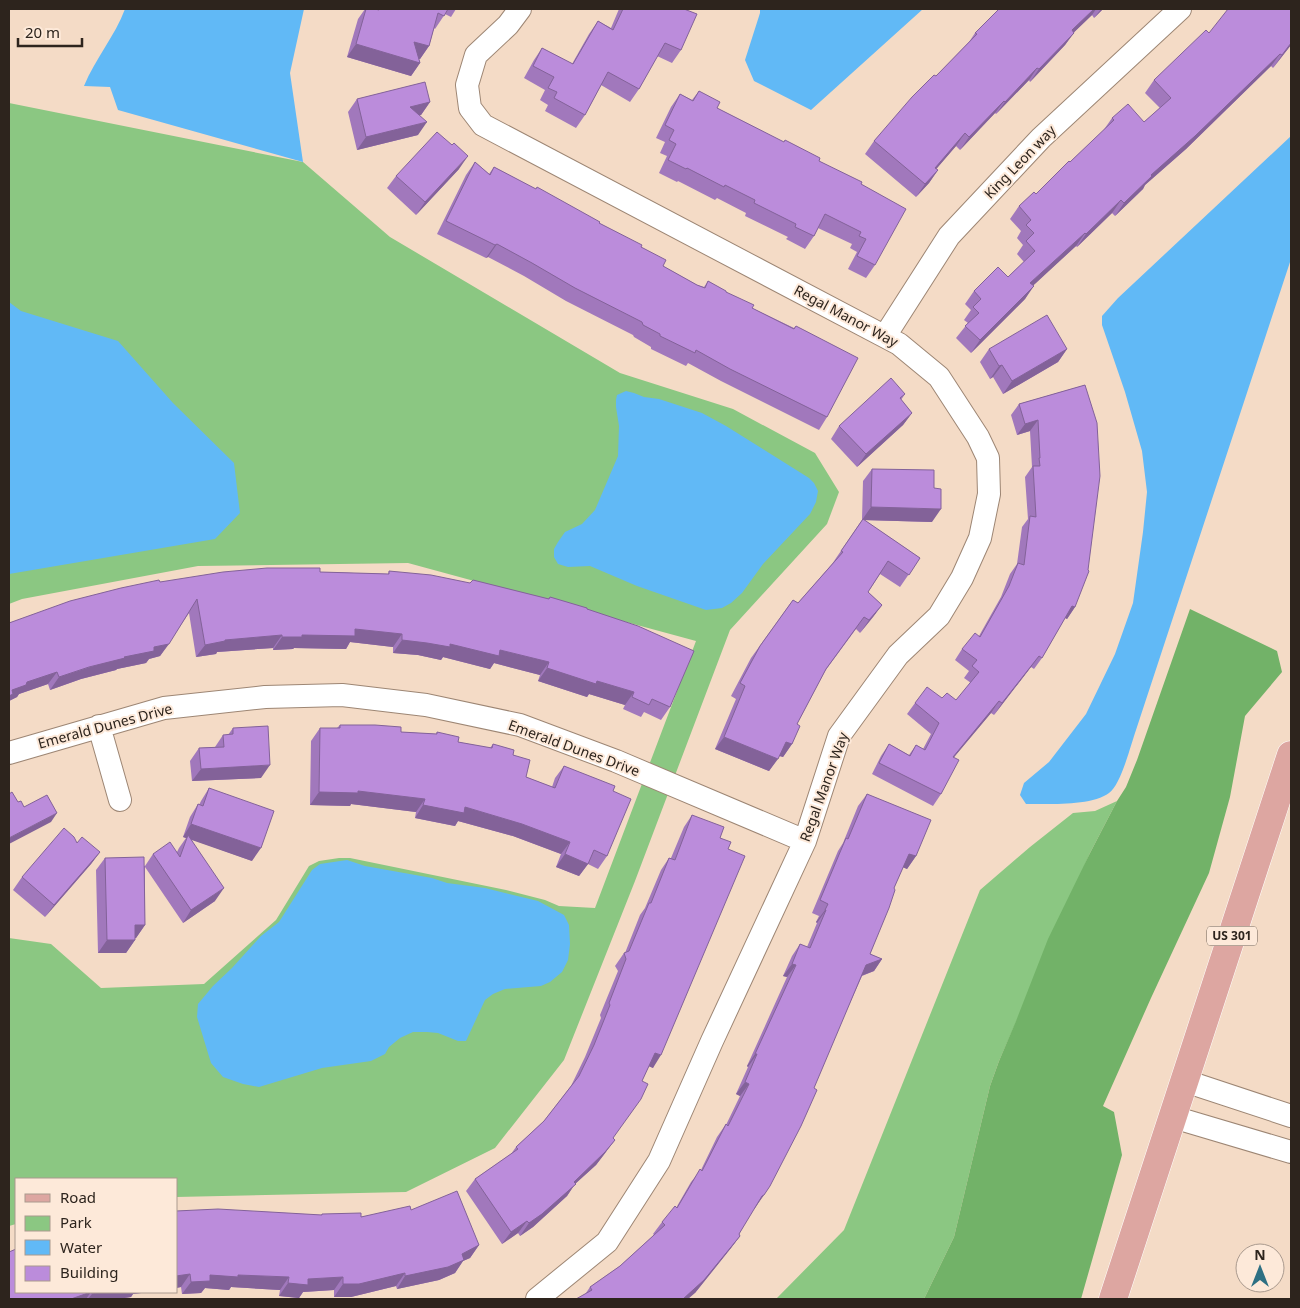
<svg xmlns="http://www.w3.org/2000/svg" width="1300" height="1308" font-family="'Noto Sans',sans-serif">
	<style>
		.green { fill: #8bc782 }
		.forest { fill: #72b268 }
		.water { fill: #61b9f6 }
		.lines { fill: none; stroke-linecap: round; stroke-linejoin: round }
		.street-casing { stroke: #9d8674; stroke-width: 24 }
		.primary-casing { stroke: #fff; stroke-width: 29 }
		.street { stroke: #fff; stroke-width: 22 }
		.primary { stroke: #dda6a1; stroke-width: 28 }
		.wall { fill: #a178bc }
		.shaded-wall { fill: #836299 }
		.building { fill: #bb8cdb; stroke: #836299 }
		.labels { text-anchor: middle; stroke-width: 4; stroke-linejoin: round; paint-order: stroke }
		.shield { fill: #fde9d9; stroke: #6b5f55; stroke-width: 1 }
		.shield-label { font-size: 12px; font-weight: bold; fill: #2d241d }
		.street-label { font-size: 14px; fill: #2d241d; stroke: #fde9d9 }
	</style>
	<rect width="100%" height="100%" fill="#f4dbc6"/>
	<path class="green" d="M9,103l294,59 87,75 230,136 113,36 82,44 24,39 -12,32 -97,106 -95,251 -71,179 -69,88 -89,44 -230,5v-18h-160v45l-7,2v-288l42,6 50,44 103,-4 72,-64 33,-54 10,-5 20,-3h11l156,32 39,10 14,6 36,2 101,-267 -288,-78 -210,3 -176,33 -13,5z
		M1117,801l-27,52 -91,208 -9,25 -36,151 -30,62h-148l68,-69 136,-340 50,-43 43,-34 22,-2z"/>
	<path class="forest" d="M1190,609l87,42 5,21 -37,44 -15,81 -21,76 -58,125 -48,108 11,6 8,43 -41,144h-157l30,-62 36,-151 9,-25 17,-40 32,-82 42,-86 27,-52 9,-14 11,-27z"/>
	<path class="water" d="M125,9h179l-14,64 13,89 -185,-52 -8,-23 -26,-1c11,-27 31,-50 41,-77z
		M760,9h163l-112,101 -57,-29 -9,-21 15,-47z
		M1291,136v123l-155,471c-5,14 -15,55 -27,63 -17,13 -61,11 -83,11l-6,-9 4,-12 25,-21 37,-48 29,-60 18,-51 10,-71 4,-40 -5,-41 -17,-59 -23,-67v-9l16,-18z
		M9,302l12,9 97,30 55,62 61,60 6,50 -25,26 -206,35z
		M626,391l8,2 10,4 15,2 43,14 24,13 83,52 5,5 4,8 -2,11 -6,12 -47,50 -21,29 -11,10 -9,5 -16,2 -69,-24 -47,-20 -22,1 -10,-3 -4,-7v-8l4,-7 7,-10 17,-8 13,-14 23,-54 1,-30 -3,-19v-7l1,-5z
		M347,860l18,6 67,12 15,5 38,5 53,13 26,14 5,10 1,19 -2,16 -6,12 -12,10 -9,4 -36,3 -12,5 -8,6 -19,41h-8l-20,-8 -11,-1h-14l-13,6 -11,9 -4,7 -14,7 -49,7 -63,19 -16,-3 -20,-7 -12,-14 -14,-46 1,-13 15,-18 19,-18 29,-32 18,-14 33,-52 8,-6z"/>
	<g class="lines">
		<defs>
			<path id="street" d="M520,9l-12,16 -32,30 -9,30 3,23 13,17 416,219 40,33 39,60 10,21 1,36 -9,44 -18,40 -23,38 -41,39 -59,81 -34,105 -93,200 -53,120 -52,81 -70,57
				M885,336l64,-100 92,-98 139,-129
				M99,726l21,74
				M9,753l155,-45 101,-11 77,-2 84,10 94,20 96,36 189,80
				M1185,1081l106,35
				M1173,1117l118,35"/>
			<path id="primary" d="M1113,1299l178,-544"/>
		</defs>
		<use href="#street" class="street-casing"/>
		<use href="#primary" class="primary-casing"/>
		<use href="#street" class="street"/>
		<use href="#primary" class="primary"/>
	</g>
	<path class="wall" d="M365,9h10l3,1 1,-1h77l-5,8 -6,-3 -10,15 -1,-1 -5,18 -9,13h-1l1,4 -9,13 -64,-19 11,-38z
		M619,9h65l-3,41 -9,13 -15,-7 -18,33 -9,13 -29,-17 -16,30 -9,13 -31,-17 3,-6 -8,-5 5,-10 -21,-12 10,-18 8,-12 30,16 17,-30 9,-13 13,7z
		M999,9h104l-9,9 -2,-3 -18,17 -9,13 -35,37 -1,-2 -33,34 -1,-1 -35,37 -4,-4 -20,23 2,1 -9,13 -13,14 -51,-43 9,-13 95,-99 6,-9z
		M1209,33l82,12 -18,23 -2,-2 -85,83 -41,36 -2,4 -28,27 -3,-3 -35,34 -1,-1 -43,39 -8,14 -54,54 -15,-15 12,-15 -4,-3 7,-10 -6,-6 9,-13 34,-14 16,-15 -7,-8 6,-9 -6,-7 4,-7 -11,-12 9,-13 17,-12 67,-63 9,-13 32,4 16,-14 -15,-15 9,-13z
		M699,91l18,17 102,53 42,23 14,81 -9,13 -18,-9 9,-17 -7,-4 2,-4 -34,-16 -4,8 -9,13 -19,-10 2,-2 -43,-21 1,-3 -29,-15 -2,2 -37,-19 -1,1 -18,-9 8,-17 -7,-3 5,-11 -9,-4 15,-31 9,-13 12,6z
		M357,99l73,3 -9,13h-2l-1,20 -61,15 -9,-38z
		M475,162l14,12 5,-7 105,56 42,24 22,19 34,19 7,2 4,-6 44,27 42,20 2,-2 31,91 -8,13 -98,-49 -33,-18 -2,3 -35,-17v-2l-17,-10 -1,-2 -67,-34 -42,-25 -36,-19 -2,1 -49,-24 29,-59z
		M459,169l-43,46 -29,-27 9,-12z
		M989,349h78l-9,13 -55,32 -10,-17 -3,2 -10,-17z
		M1085,385l-10,222 -8,12 -2,-1 -23,40 -8,11 -3,-2 -37,48 -3,-2 -37,44 -13,37 -8,12 -61,-32 9,-18 8,-12 20,11 7,-10 7,4 8,-15 -24,-20 8,-11 27,-5 14,2 15,-17 -7,-5 5,-7 -14,-11 7,-11 17,-13 22,-39 9,-23 7,-10 5,-37 6,-8 -3,-42 7,-10 -2,-36 -13,4 -6,-20 8,-11z
		M905,394l-4,6 11,13 -9,12 -46,42 -26,-28 8,-13z
		M872,469l60,53 -68,-2 56,38 -20,29 -20,-13 -12,18 14,13 -9,12 -13,16 -4,-4 -31,42 -28,53 -5,20 -9,13 -4,-1 -10,15 -54,-22 21,-50 -5,-3 20,-38 42,-58 5,3 34,-39 30,-44 1,-39z
		M389,571l159,28 2,-2 37,12 83,98 -9,13 -17,-8 -3,5 -18,-8 2,-4 -36,-11 -2,3 -49,-16 2,-6 -46,-12 -4,6 -47,-12 -2,3 -23,-5 -25,-2v-6l-43,-5 -4,7 -52,-1 -1,1 -20,1v-2l-56,4 -1,2 -20,3 -7,-44 -29,43 -11,3 -3,4 -29,6 -1,1 -35,9 -31,11 -2,-6 -29,10 -2,3 -8,4v-78l151,-41 160,-10 68,2z
		M340,725l61,7 35,2 1,-2 21,10 32,6 3,-4 20,11 13,22 26,10 3,-9 9,-12 49,25 -6,65 -9,13 -10,-5 -9,12 -23,-9 5,-13 -48,-18 -55,-15 -3,5 -40,-8 1,-6 -65,-8 -1,2 -40,-1 1,-64 9,-13h17z
		M233,728l28,50 -69,3 -2,-20 9,-13 16,-1 8,-12h5z
		M209,788l43,73 -61,-22 24,62 -32,22 -38,-56v58l-9,13h-1v2l-9,13h-28l-2,-83 9,-12 40,8 8,-12 24,-2 2,-4 7,-10 -3,-1 7,-20 8,-13 1,1 2,-4z
		M867,794l49,62 -9,13 -4,-2 -9,21 -24,66 12,5 -8,12 -12,5 -98,219 -10,13 -15,26 1,2 -9,12 -36,45h-109l4,-6 30,-21 34,-31 -1,-1 9,-12 14,-14 15,-26 10,-12 16,-33 9,-13v1l14,-29 -4,-2 12,-27 -1,-1 40,-89 -4,-1 9,-20 8,-12 7,3 10,-24 -1,-1 3,-6 -7,-3 26,-62 5,-8 15,-37z
		M692,815l28,23 -67,230 -4,-2 -43,86 -10,13 -21,19 -8,12 -34,31 -13,9 -2,-3 -16,11 -36,-53 9,-12 36,-25 5,-7 28,-26 27,-35 14,-29 16,-39 -1,-3 18,-44 -3,-5 9,-13h1l15,-38 5,-7 16,-38 8,-12h2l13,-31z
		M77,843l23,9 -9,12 -46,53 -32,-27 9,-13z
		M411,1210l68,35 -9,13 -7,3 -8,12 -16,7 -42,9 -1,-3 -45,11h-17v-7l-31,2 -4,6 -20,-2 1,-6 -49,-3 -2,3 -24,-2 -4,5 -19,1 -1,-7 -5,1v-77l145,4 1,-1 39,3z
		M16,1292h133l-16,2 -2,3 -13,2h-109z"/>
	<path class="shaded-wall" d="M1094,9h2l-4,6 -29,28 9,-13z
		M1101,9h2l-9,9z
		M1074,33l-9,12 -35,37 9,-13z
		M414,42l15,4 -9,13 -15,-5z
		M1291,43v2l-18,23 9,-13z
		M356,44l64,19 -9,13 -64,-19z
		M1280,54l-9,12 -85,83 -41,36 -2,4 -28,27 9,-13 27,-28z
		M1037,68l-8,12 -33,34 9,-12z
		M1004,101l-9,12 -35,37 9,-13z
		M430,102l-9,13 -20,5 9,-13z
		M427,122l-9,13 -61,15 9,-13z
		M965,133l-9,13 -30,35 9,-13z
		M468,156l-9,13 -43,46 9,-13z
		M938,170l-9,13 -13,14 9,-13z
		M1121,200l-9,13 -35,34 9,-13z
		M1085,233l-9,13 -54,50 8,-13z
		M497,244l-9,13 -2,1 9,-13z
		M1034,286l-9,13 -54,54 9,-13z
		M1067,349l-9,13 -55,32 9,-13z
		M1002,365l-9,12 -3,2 9,-13z
		M912,413l-9,12 -46,42 9,-13z
		M1038,420l-8,11 -13,4 8,-11z
		M871,507l70,2 -9,13 -70,-2z
		M882,605l-9,12 -13,16 9,-13z
		M1072,606l3,1 -8,12 -3,-2z
		M355,629l47,5 -9,13 -43,-5 -4,7 -52,-1 -1,1 -20,1 9,-13z
		M282,635l-9,13 -56,4 -1,2 -20,3 9,-12 20,-5z
		M402,640l48,4 50,6 49,12 -9,13 -46,-12 -4,6 -47,-12 -2,3 -23,-5 -25,-2z
		M169,644l-9,12 -11,3 -3,4 -29,6 -1,1 -35,9 -31,11 9,-13 95,-30z
		M1039,656l-8,11 -37,48 8,-12z
		M547,668l50,13 37,11 -9,13 -36,-11 -2,3 -49,-16z
		M57,672l-9,12 -29,10 -2,3 -8,4v-7l3,-4 15,-8z
		M999,701l-8,12 -46,55 8,-11z
		M724,737l54,22 -9,12 -54,-22z
		M786,742l6,2 -9,13 -6,-2z
		M270,765l-9,13 -69,3 9,-12z
		M358,791l67,8 -9,13 -65,-8 -1,2 -40,-1 9,-13z
		M423,805l42,2 57,17 48,18 -9,12 -48,-18 -55,-15 -3,5 -40,-8z
		M57,813l-6,9 -42,22v-6z
		M191,824l70,24 -9,13 -66,-23 2,-3 -2,3 -3,-1z
		M100,852l-9,12 -46,53 9,-12z
		M565,854l23,10 -9,12 -23,-9z
		M909,854l7,2 -9,13 -7,-3z
		M224,888l-9,13 -32,22 8,-13z
		M825,910h1l-9,13 -1,-1z
		M135,925h10l-9,13h-10z
		M107,940h28l-9,13h-28z
		M882,959l-8,12 -16,6 8,-12z
		M792,964l4,1 -9,12 -4,-1z
		M655,1053l6,2 -8,13 -7,-3z
		M755,1054h2l-9,13 -1,-1z
		M745,1082l4,2 -9,12 -4,-2z
		M615,1140l-19,25 -21,19 -8,12 -34,31 -13,9 9,-13z
		M764,1195l-9,13h-2l9,-12z
		M527,1221l-9,12 -16,11 9,-12z
		M740,1236l-9,12 -36,45 -7,6h-5z
		M479,1245l-9,13 -7,3 -8,12 -16,7 -42,9 8,-13 57,-22z
		M405,1273l-9,13 -45,11h-17l9,-13z
		M190,1274l-9,13 -5,1v-12z
		M210,1275h28l51,2 -9,13 -49,-3 -2,3 -24,-2 -4,5 -19,1 9,-12z
		M343,1277l-9,13 -31,2 -4,6 -20,-2 9,-13 20,-4z
		M91,1292l-5,7h-15z
		M101,1292h48l-16,2 -2,3 -13,2h-30l4,-5z"/>
	<path class="building" d="M366,9h9l4,1 1,-1h68l-4,7 -6,-3 -9,33 -15,-4 6,21 -64,-19z
		M623,9h61l13,5 -16,36 -16,-7 -26,46 -31,-17 -23,43 -31,-17 3,-6 -9,-4 6,-11 -21,-11 9,-18 31,16 25,-43 15,9z
		M999,9h95l-22,21 2,3 -35,36 -2,-1 -32,34 -1,-1 -35,36 -4,-4 -30,35 3,2 -13,14 -51,-43 38,-44 22,-22 2,1 41,-42 -2,-1z
		M1228,9h63v34l-9,12 -2,-1 -85,82 -44,39 1,1 -28,27 -3,-3 -35,34 -1,-1 -55,50 4,3 -54,54 -15,-14 14,-13 -6,-6 8,-8 -7,-8 24,-24 10,10 27,-26 -9,-10 8,-8 -8,-8 5,-5 -12,-14 15,-14 2,2 33,-33 1,1 44,-42 -2,-2 16,-14 16,18 27,-24 -17,-18 52,-50 3,3z
		M425,82l5,20 -20,5 17,15 -61,15 -9,-38z
		M699,91l21,11 -3,6 67,34 1,-2 35,18 -1,3 43,21 -1,2 45,25 -31,56 -18,-9 9,-17 -7,-3 2,-4 -36,-18 -11,22 -19,-9 1,-3 -42,-21 1,-3 -30,-15 -1,2 -37,-19 -1,1 -18,-9 8,-16 -7,-4 5,-10 -9,-5 15,-31 13,7z
		M437,132l15,13 2,-2 14,13 -43,46 -29,-26z
		M475,162l15,13 4,-8 42,22 1,-2 63,35 -1,1 43,22 -1,2 25,13 -3,6 34,19 8,3 3,-7 18,10v1l28,13 -2,3 42,21 2,-3 62,32 -31,59 -97,-48 -34,-19 -1,3 -35,-17v-2l-17,-9 -1,-3 -67,-34 -43,-25 -35,-19 -2,1 -49,-24z
		M1047,315l20,34 -55,32 -10,-16 -3,1 -10,-17z
		M891,378l14,16 -5,4 12,15 -46,41 -27,-28z
		M1085,385l12,38 3,53 -12,94 1,1 -14,36 -3,-1 -30,52 -3,-2 -37,47 -3,-2 -46,56 6,3 -18,34 -62,-31 10,-19 21,12 6,-11 9,5 14,-27 -24,-20 12,-16 15,11 5,-5 9,7 23,-28 -7,-6 5,-6 -15,-11 13,-16 5,4 29,-51 9,-23 6,2 6,-49 6,1 -3,-51h7l-1,-8h1l-2,-38 -13,4 -6,-20z
		M872,469l62,1v18l7,1v20l-70,-2z
		M863,519l57,39 -11,17 -21,-14 -20,31 14,13 -13,15 -5,-3 -38,52 -29,55 3,2 -8,18 -6,-2 -8,17 -54,-22 21,-51 -5,-3 20,-37 33,-46 5,3 45,-51 -2,-1z
		M267,568h53v4l69,2v-3l42,4 39,8 3,-3 76,19 1,-2 37,11v1l51,17 56,25 -24,56 -18,-8 -3,6 -17,-8 2,-5 -37,-11 -1,3 -49,-16 2,-6 -49,-12 -1,6 -49,-12v3l-23,-4 -25,-3v-6l-47,-5v7l-53,-1v2h-20v-2l-57,5v1l-20,4 -8,-46 -28,45 -15,3v4l-30,6 1,1 -36,9 -30,10 -2,-5 -30,10 -1,3 -14,5 1,4 -4,2v-73l61,-22 51,-13 38,-8 1,2 63,-10z
		M340,725h35l26,2v5l36,2v-2l22,5 -1,5 34,6 1,-4 21,6 -1,5 17,5 -4,17 29,11 9,-22 51,20 -2,5 18,8 -24,57 -13,-6 -6,14 -23,-10 5,-12 -48,-18 -57,-17 -1,6 -41,-8 2,-6 -67,-8v2l-39,-1 1,-64h20z
		M268,726l2,39 -69,4 -2,-21 25,-1 -1,-12 10,-1v-6z
		M209,788l65,23 -13,37 -70,-24 7,-20 5,2z
		M12,792l6,10 3,-1 3,6 23,-12 10,18 -48,25v-44z
		M867,794l64,26 -15,36 -7,-2 -15,34 1,2 -6,18 -19,46 12,5 -16,6 -52,123 3,2 -16,36 -31,60 -6,9 -2,1 -23,38 1,2 -36,44 -21,19h-107l16,-9 -2,-3 30,-21 45,-41 -3,-3 13,-16 2,2 23,-39 2,2 24,-47 2,2 21,-42 -4,-2 12,-28h-2l41,-89 -4,-1 8,-20 10,4 16,-38h-1l3,-6 -8,-4 26,-62 2,1z
		M692,815l32,12 -4,11 11,4 -3,7 17,7 -84,199 -6,-2 -13,28 6,3 -7,15 -28,39 2,2 -10,12 -31,30 2,2 -34,30 -13,9 -2,-2 -16,11 -36,-53 43,-30 -2,-2 28,-26 35,-45 15,-31 16,-40 -1,-2 17,-44 -2,-6 5,-2 20,-48h2l18,-45 6,2z
		M64,828l10,9 3,6 5,-6 18,15 -46,53 -32,-28z
		M188,835l36,53 -33,22 -38,-56 17,-12 10,15z
		M144,857l1,68h-10v15h-28l-2,-82z
		M457,1191l22,54 -17,9 2,6 -16,7 -43,9v-3l-46,11h-16v-7l-35,2v6l-20,-2 1,-6 -51,-2v2l-28,-2v6l-19,1 -1,-8 -14,2v-65l42,-2 104,6v-1l39,-1v4l49,-11 1,4z
		M16,1249v43h75l-20,7h-62v-47z
		M92,1292h9l-9,2z"/>
	<g class="labels">
		<rect class="shield" x="1207" y="926.5" width="50" height="19" rx="4"/>
		<g class="shield-label">
			<text x="1232" y="940">US 301</text>
		</g>
		<g class="street-label">
			<text transform="translate(1020 162) rotate(-46)" y="5">King Leon way</text>
			<text transform="translate(846 316) rotate(28)" y="5">Regal Manor Way</text>
			<text transform="translate(105 726) rotate(-15)" y="5">Emerald Dunes Drive</text>
			<text transform="translate(574 748) rotate(20)" y="5">Emerald Dunes Drive</text>
			<text transform="translate(824 787) rotate(-70)" y="5">Regal Manor Way</text>
		</g>
	</g>
	<rect width="1300" height="1308" fill="none" stroke="#2d241d" stroke-width="20"/>
	<rect x="15" y="1178" width="162" height="115" fill="#fde9d9" stroke="#aa9a8e"/>
	<rect x="25" y="1194" width="25" height="8" fill="#dda6a1" stroke="#aa9a8e"/>
	<text x="60" y="1203" font-size="15" fill="#2d241d">Road</text>
	<rect x="25" y="1216" width="25" height="15" fill="#8bc782" stroke="#aa9a8e"/>
	<text x="60" y="1228" font-size="15" fill="#2d241d">Park</text>
	<rect x="25" y="1240" width="25" height="15" fill="#61b9f6" stroke="#aa9a8e"/>
	<text x="60" y="1253" font-size="15" fill="#2d241d">Water</text>
	<rect x="25" y="1266" width="25" height="15" fill="#bb8cdb" stroke="#aa9a8e"/>
	<text x="60" y="1278" font-size="15" fill="#2d241d">Building</text>
	<g transform="translate(1260 1268)"><circle r="24" fill="#fde9d9" stroke="#aa9a8e"/>
	<path d="M0-4L9 19L0 12L-9 19Z" fill="#2e7083"/>
	<text y="-8" font-size="14" font-weight="bold" text-anchor="middle" fill="#2d241d">N</text>
	</g>
	<path d="M18 38v8h64v-8" fill="none" stroke="#2d241d" stroke-width="2.5"/>
	<text x="25" y="38" font-size="15" fill="#2d241d" stroke="#fde9d9" stroke-width="4" paint-order="stroke">20 m</text>
</svg>
